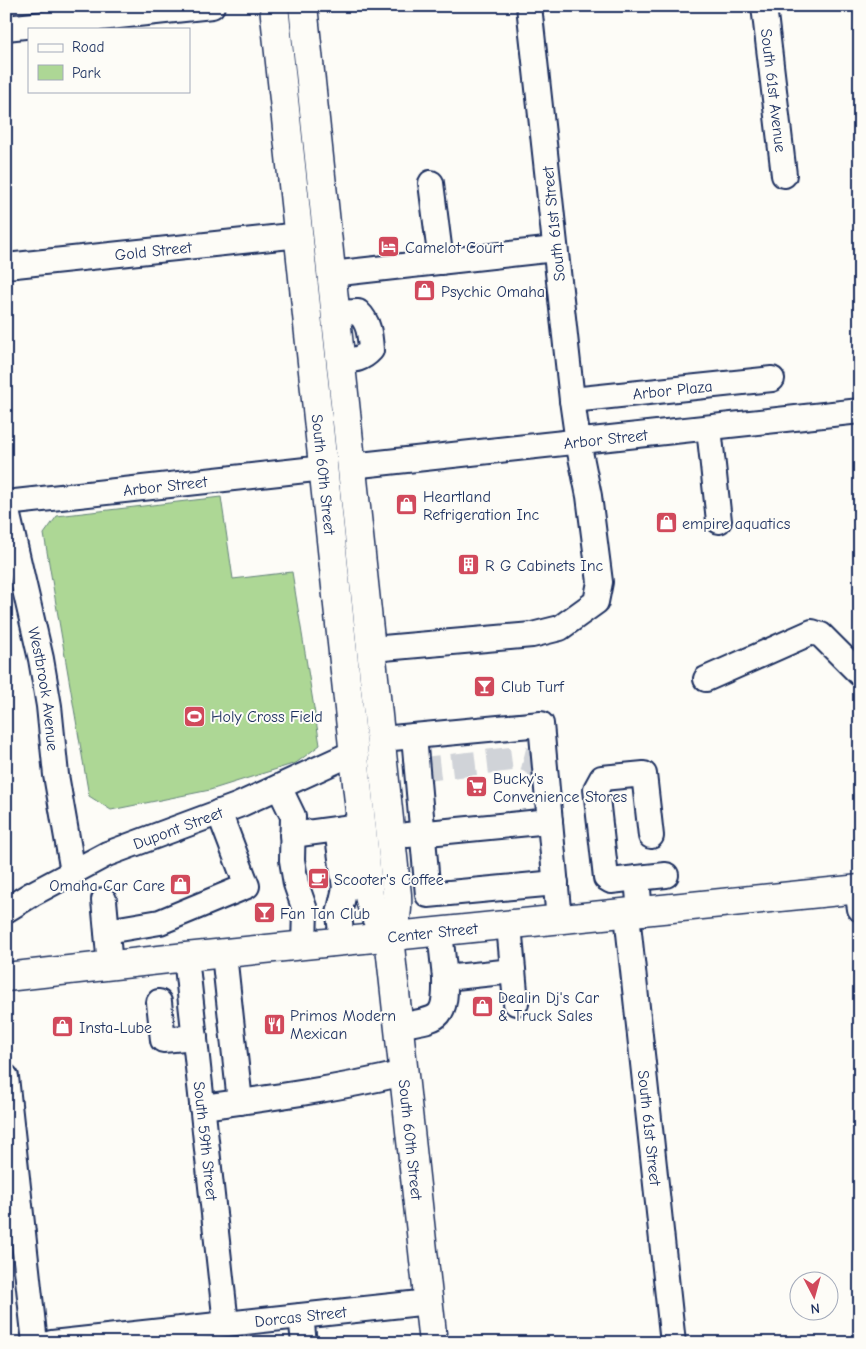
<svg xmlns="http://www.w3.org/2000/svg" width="866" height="1349" font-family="'Comic Neue',sans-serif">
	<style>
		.green { fill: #add795; stroke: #64837a }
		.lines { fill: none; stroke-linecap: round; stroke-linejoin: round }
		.minor-tunnel { stroke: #d0d3d8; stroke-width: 24; stroke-dasharray: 24 12; stroke-linecap: butt }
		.minor-casing { stroke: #1b2f5e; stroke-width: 28 }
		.major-casing { stroke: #1b2f5e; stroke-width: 31 }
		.minor { stroke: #fdfcf7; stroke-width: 24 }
		.major { stroke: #fdfcf7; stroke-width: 28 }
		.labels { text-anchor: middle; stroke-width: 4; stroke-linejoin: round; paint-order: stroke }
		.street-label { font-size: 16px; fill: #1b2f5e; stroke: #fdfcf7 }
		.poi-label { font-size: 16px; fill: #1b2f5e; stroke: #fdfcf7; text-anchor: start }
	</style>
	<rect width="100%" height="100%" fill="#fdfcf7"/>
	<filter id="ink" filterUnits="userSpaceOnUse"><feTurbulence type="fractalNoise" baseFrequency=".02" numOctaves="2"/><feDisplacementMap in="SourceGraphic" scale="10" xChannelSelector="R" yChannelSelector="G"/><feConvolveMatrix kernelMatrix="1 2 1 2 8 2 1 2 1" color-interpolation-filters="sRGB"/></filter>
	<g filter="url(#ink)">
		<path class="green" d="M221,497l12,82 59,-7 28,173 -24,18 -86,27 -99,20 -22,-14 -45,-262 13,-18z"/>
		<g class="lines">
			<path class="minor-tunnel" d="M416,770l104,-12c13,2 18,9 26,18"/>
			<defs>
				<g id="minor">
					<path id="s1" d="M764,6l20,169"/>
					<path d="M6,28l206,-22"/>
					<path d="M431,183l10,79"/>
					<path id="s2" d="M6,266l294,-31"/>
					<path d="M331,274l224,-25"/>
					<path d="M335,313l23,-1c11,10 12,23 13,38 -9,10 -18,10 -30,11"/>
					<path id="s3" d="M572,400l200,-21"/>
					<path d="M709,428l10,93"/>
					<path id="s4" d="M351,466l509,-55"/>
					<path id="s5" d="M6,503l318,-35"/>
					<path id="s6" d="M6,507l35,152 8,47 7,69 17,97"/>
					<path d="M372,649l160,-14 28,-7 36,-26 4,-20 -11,-86 -11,-54 -6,-42 -43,-394"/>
					<path d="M706,679l106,-47 9,3 39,39"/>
					<path d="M414,736l14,159 128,-12"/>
					<path d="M382,739l159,-15 18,196"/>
					<path d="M279,787l14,29 -1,44 4,24 9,26 -1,35"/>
					<path d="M337,829l8,59 -6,26 3,28"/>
					<path d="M292,835l60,-8"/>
					<path d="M407,835l143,-14"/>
					<path d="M637,878l29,-3"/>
					<path d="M857,889l3,20"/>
					<path d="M104,900l6,66"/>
					<path id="s7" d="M6,910l26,-16 75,-40 132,-49 116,-53"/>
					<path d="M640,913l-3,-35 -26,3 -5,-3 -10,-89 6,-11 42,-4 7,62"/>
					<path id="s8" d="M627,914l46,429"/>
					<path d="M509,925l7,78"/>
					<path d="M107,931l53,-9 87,-36 -28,-74"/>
					<path d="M440,932l5,46"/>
					<path d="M224,954l16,148"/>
					<path id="s9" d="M186,957l40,367"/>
					<path d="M159,1002l4,38 32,-3"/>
					<path d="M399,1026c39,-8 47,-4 46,-48l68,-7"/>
					<path d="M6,1077l29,266"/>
					<path d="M202,1107c68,-9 135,-18 202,-34"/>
					<path d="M301,1316l3,27"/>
					<path id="s10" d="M52,1343l377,-41"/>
				</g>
				<g id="major">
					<path id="s11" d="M274,6l95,890c4,17 9,27 20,41"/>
					<path id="s12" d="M303,6l94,889c1,16 -1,27 -8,42l44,406"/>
					<path id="s13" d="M6,977l180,-20 674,-68"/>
				</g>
			</defs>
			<use href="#minor" class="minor-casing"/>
			<use href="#major" class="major-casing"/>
			<use href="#minor" class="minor"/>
			<use href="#major" class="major"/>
		</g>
	</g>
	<defs>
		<symbol id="hotel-square" viewBox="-11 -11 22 22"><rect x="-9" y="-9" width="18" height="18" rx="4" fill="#d1495b" stroke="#fdfcf7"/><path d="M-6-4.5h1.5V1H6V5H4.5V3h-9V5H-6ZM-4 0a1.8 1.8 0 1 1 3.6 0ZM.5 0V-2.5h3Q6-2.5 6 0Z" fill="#fff"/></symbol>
		<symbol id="shop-square" viewBox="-11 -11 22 22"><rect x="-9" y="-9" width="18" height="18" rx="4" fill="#d1495b" stroke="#fdfcf7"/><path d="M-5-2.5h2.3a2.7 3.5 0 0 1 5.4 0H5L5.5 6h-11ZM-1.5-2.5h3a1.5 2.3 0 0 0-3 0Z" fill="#fff"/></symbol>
		<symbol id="building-square" viewBox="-11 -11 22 22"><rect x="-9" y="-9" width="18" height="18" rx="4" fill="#d1495b" stroke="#fdfcf7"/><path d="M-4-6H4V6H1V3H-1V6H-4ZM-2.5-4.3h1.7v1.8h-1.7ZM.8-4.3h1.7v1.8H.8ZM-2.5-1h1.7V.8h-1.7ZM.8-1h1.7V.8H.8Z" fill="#fff"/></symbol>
		<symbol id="bar-square" viewBox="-11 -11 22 22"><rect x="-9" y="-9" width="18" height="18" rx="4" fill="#d1495b" stroke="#fdfcf7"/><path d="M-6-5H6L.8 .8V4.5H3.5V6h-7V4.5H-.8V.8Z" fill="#fff"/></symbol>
		<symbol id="stadium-square" viewBox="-11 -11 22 22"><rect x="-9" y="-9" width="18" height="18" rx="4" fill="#d1495b" stroke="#fdfcf7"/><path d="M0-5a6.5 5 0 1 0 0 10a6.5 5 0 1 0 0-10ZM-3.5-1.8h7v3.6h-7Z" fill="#fff"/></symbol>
		<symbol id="supermarket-square" viewBox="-11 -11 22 22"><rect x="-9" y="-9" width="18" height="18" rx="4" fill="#d1495b" stroke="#fdfcf7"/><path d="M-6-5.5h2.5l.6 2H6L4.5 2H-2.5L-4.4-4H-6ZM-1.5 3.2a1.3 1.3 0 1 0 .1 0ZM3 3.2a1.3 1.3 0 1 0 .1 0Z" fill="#fff"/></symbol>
		<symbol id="cafe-square" viewBox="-11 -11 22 22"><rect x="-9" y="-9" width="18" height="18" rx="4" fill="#d1495b" stroke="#fdfcf7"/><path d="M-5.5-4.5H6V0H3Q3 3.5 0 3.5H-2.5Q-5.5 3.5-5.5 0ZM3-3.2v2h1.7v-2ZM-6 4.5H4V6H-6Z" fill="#fff"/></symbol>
		<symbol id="restaurant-square" viewBox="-11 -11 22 22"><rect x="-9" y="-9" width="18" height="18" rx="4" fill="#d1495b" stroke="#fdfcf7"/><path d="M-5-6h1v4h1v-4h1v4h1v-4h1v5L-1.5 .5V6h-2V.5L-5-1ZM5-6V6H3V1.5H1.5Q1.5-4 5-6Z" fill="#fff"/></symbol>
	</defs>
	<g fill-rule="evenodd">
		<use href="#hotel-square" x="376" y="234" width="25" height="25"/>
		<use href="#shop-square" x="412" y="278" width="25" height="25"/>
		<use href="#shop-square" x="394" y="492" width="25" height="25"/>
		<use href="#shop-square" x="654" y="510" width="25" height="25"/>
		<use href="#building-square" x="456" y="552" width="25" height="25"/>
		<use href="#bar-square" x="472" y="674" width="25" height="25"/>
		<use href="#stadium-square" x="182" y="704" width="25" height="25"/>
		<use href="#supermarket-square" x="464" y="774" width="25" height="25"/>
		<use href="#cafe-square" x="306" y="866" width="25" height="25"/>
		<use href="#shop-square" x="168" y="872" width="25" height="25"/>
		<use href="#bar-square" x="252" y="900" width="25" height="25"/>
		<use href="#shop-square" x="470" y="994" width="25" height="25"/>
		<use href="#restaurant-square" x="262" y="1012" width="25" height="25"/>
		<use href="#shop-square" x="50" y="1014" width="25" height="25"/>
	</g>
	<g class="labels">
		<g class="street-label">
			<text dy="6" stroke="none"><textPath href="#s1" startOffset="85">South 61st Avenue</textPath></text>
			<text transform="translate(553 224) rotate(-96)" y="6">South 61st Street</text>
			<text dy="6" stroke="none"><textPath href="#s2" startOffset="148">Gold Street</textPath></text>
			<text dy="6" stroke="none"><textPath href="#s3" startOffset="101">Arbor Plaza</textPath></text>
			<text dy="6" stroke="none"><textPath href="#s4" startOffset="256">Arbor Street</textPath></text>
			<text dy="6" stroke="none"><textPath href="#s11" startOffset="471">South 60th Street</textPath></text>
			<text dy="6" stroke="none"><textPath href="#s5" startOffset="160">Arbor Street</textPath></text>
			<text dy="6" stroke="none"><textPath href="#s6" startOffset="186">Westbrook Avenue</textPath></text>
			<text dy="6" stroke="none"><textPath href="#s7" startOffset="191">Dupont Street</textPath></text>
			<text dy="6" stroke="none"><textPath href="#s13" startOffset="429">Center Street</textPath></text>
			<text dy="6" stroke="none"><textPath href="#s8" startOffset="215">South 61st Street</textPath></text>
			<text dy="6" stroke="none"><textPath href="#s12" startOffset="1141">South 60th Street</textPath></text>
			<text dy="6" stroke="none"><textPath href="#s9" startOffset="185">South 59th Street</textPath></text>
			<text dy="6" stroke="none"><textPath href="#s10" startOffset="250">Dorcas Street</textPath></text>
		</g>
		<g class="poi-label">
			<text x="405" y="253">Camelot Court</text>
			<text x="441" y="297">Psychic Omaha</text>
			<text x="423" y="502">Heartland<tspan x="423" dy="18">Refrigeration Inc</tspan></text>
			<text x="682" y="529">empire aquatics</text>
			<text x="485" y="571">R G Cabinets Inc</text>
			<text x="501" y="692">Club Turf</text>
			<text x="211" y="722">Holy Cross Field</text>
			<text x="493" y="784">Bucky's<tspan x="493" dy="18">Convenience Stores</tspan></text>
			<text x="334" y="885">Scooter's Coffee</text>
			<text x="165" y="891" text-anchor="end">Omaha Car Care</text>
			<text x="280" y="919">Fan Tan Club</text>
			<text x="498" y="1003">Dealin Dj's Car<tspan x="498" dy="18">&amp; Truck Sales</tspan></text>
			<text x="290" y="1021">Primos Modern<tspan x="290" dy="18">Mexican</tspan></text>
			<text x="79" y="1033">Insta-Lube</text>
		</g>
	</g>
	<rect width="866" height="1349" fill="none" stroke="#fdfcf7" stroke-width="25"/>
	<rect x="12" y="12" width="841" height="1324" fill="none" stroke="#1b2f5e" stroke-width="2" filter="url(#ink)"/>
	<rect x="28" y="28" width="162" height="65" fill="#fdfcf7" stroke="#a3aaba"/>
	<rect x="38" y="44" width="25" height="8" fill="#fdfcf7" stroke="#a3aaba"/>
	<text x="72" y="52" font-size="15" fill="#1b2f5e">Road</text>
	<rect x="38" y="65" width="25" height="15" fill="#add795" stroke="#a3aaba"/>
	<text x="72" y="78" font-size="15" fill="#1b2f5e">Park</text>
	<g transform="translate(814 1296) rotate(174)"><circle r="24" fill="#fdfcf7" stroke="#a3aaba"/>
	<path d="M0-4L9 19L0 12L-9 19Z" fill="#d1495b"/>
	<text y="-8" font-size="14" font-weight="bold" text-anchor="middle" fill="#1b2f5e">N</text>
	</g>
</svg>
